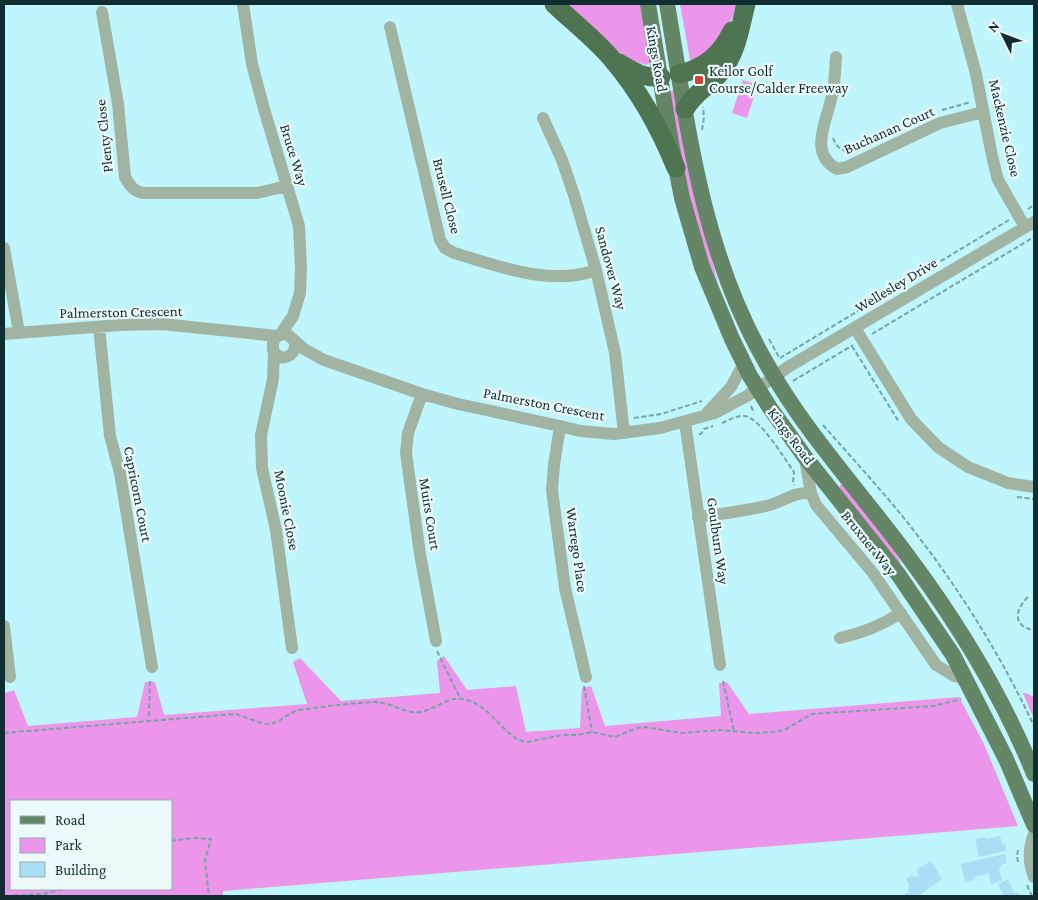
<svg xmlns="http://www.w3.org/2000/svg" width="1038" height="900" font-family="'Crimson Pro',serif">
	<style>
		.green { fill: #eb96eb; fill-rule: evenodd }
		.building { fill: #aadef4 }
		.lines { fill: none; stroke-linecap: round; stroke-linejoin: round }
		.path { stroke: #76a3a8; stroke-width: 2; stroke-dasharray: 5 2.5; stroke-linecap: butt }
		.minor { stroke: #a1b4a2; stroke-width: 12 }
		.major { stroke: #648566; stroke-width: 16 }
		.highway { stroke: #4e7451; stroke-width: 19 }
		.poi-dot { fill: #d0423c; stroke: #edfafc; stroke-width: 2 }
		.labels { text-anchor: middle; stroke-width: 4.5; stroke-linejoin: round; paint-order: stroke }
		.street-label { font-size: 15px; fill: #102d31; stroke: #edfafc }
		.poi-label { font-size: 15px; fill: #102d31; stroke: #edfafc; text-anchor: start }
	</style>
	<rect width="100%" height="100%" fill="#bff6fd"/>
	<path class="green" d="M563,4h79l10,57 -6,4c-33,-10 -58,-39 -83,-61z
		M680,4h58l-13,30 -34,31z
		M743,80l15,5 -11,33 -15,-5z
		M676,90l29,143 13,51 -19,-42 -31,-150z
		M843,483l44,56 14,23 -4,3 -48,-63 -10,-16z
		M444,656l23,34 49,-4 10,46 54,-4 2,-40 9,-2 14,40 116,-10 -2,-33 8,-1 22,32 210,-17 25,47 34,82 -795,65v5h-219l1,-203 9,-3 14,36 109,-9 8,-35h10l9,33 143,-11 -14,-42 7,-4 41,43 99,-8 -3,-32zM11,801h160v88h-160z
		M1023,693h3l8,4v22z"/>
	<path class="building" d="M1000,836l2,8 3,-1 1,8 -27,6 -4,-18 10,-2 1,2z
		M1005,854l2,9 -5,1 -3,5 3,12 -11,3 -2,-11 -15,4v3l-9,2 -4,-18z
		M931,861l11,18 -24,17h-16l6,-4 1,-8 -3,-5 6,-4 2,3 5,-3 -3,-5z
		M1008,879l6,14 3,-1 4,4h-22l4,-1 -5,-11z"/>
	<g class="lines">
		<path class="path" d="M942,110l29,-8
			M702,130l2,-13 -1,-10
			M833,138c9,25 32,7 48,0
			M1028,209l6,-4
			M872,334l162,-97
			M769,339l11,20
			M852,346l47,76
			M780,358l229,-138
			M793,381l60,-36
			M751,406l3,7
			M634,418l27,-4 41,-13
			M722,423c7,-3 15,-8 23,-7 16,3 39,42 49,56l-1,11 1,2
			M823,425c34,39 70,77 101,119 43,57 80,118 110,182
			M699,434h2l3,-5 9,-3
			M1017,497l17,2
			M1028,597c-14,13 -15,30 6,33
			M437,651l23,47
			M723,681l11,50
			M584,686l8,46
			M149,716l1,-35
			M4,733l231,-19c9,2 25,10 33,10 10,0 19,-10 28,-13 5,-2 12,-2 18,-3 20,-3 41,-5 61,-6 15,0 29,12 45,10 15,-2 27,-16 43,-13 28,4 43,43 65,43l35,-7h14l15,-3 23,5 22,-9 8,-1 37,6 37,-3 36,3 19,-1 10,-2 28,-16 122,-8 27,-7
			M171,841l21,-3 19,1 -6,21 4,36
			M1018,862l-1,-6 1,-6
			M1027,885l5,11
			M6,896l37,-2 22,-5"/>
		<path class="minor" d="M243,4l9,60 12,45 35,117 2,43 -1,24 -7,23 -13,19
			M957,4l19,70 16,82 6,24 27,47
			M102,12l16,92 7,73c5,9 9,15 19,16h113l30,-7
			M390,27l50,213 5,8 9,5c45,13 96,34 142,17
			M836,57c-1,12 -1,26 -4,38 -4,24 -25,58 5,74l10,-2 93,-44 43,-11
			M543,118l19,42 12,35 22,75 19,83 9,80
			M4,248l15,84
			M99,327l11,109 10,37 32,194
			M855,328l56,91 27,28 30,20 40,16 26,4
			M4,334l116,-9 42,-1 115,12
			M295,342v7c-6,11 -17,11 -22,1v-8l4,-6 7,-2 4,1 16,14 20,11 98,34 36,10 102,22 20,5 34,3 46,-6 55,-15 32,-17 41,-29 246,-145
			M274,353l-1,26 -12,56 1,33 14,62 16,118
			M422,394l-14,39 -2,20 14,101 16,87
			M706,414l25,-27 13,-24
			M685,422l35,243
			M560,426l-6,39 -2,25 13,98 21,89
			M805,459l6,34 5,12 57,68 63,92 18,11 12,3
			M698,517c24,-3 49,-6 72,-12 16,-5 24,-13 41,-12
			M4,626l6,51
			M840,638c23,-5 42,-13 61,-25
			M1034,834c-6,15 -6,28 0,43"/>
		<path class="major" d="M648,4l23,139 11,55 20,69 30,72 18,37 20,32 35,49 93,117 55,81 53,104 28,66
			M667,4c21,123 34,244 97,355 40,73 97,133 146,200 49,66 93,138 124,215"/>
		<path class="highway" d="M554,4c19,18 41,35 58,55 28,33 48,69 64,109
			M619,63c14,8 25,16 42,14
			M679,74c25,-5 43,-21 53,-43
			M685,109c9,-16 24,-23 35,-36 17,-19 20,-46 26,-69"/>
	</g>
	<rect class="poi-dot" x="694" y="75" width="10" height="10" rx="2.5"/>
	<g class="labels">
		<g class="street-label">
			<text transform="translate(657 59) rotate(80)" y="5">Kings Road</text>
			<text transform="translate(1005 128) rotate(77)" y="5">Mackenzie Close</text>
			<text transform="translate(889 130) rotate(-24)" y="5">Buchanan Court</text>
			<text transform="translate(104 136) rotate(-96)" y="5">Plenty Close</text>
			<text transform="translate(294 155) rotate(73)" y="5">Bruce Way</text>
			<text transform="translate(447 196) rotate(76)" y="5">Brusell Close</text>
			<text transform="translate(611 268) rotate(75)" y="5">Sandover Way</text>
			<text transform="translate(896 285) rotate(-31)" y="5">Wellesley Drive</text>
			<text transform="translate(121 312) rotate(-1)" y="5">Palmerston Crescent</text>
			<text transform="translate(544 404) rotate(11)" y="5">Palmerston Crescent</text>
			<text transform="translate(791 436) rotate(53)" y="5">Kings Road</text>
			<text transform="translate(138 494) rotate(79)" y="5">Capricorn Court</text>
			<text transform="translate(287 510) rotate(79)" y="5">Moonie Close</text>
			<text transform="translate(430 514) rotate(81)" y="5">Muirs Court</text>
			<text transform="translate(718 541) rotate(82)" y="5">Goulburn Way</text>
			<text transform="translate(869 543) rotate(51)" y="5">Bruxner Way</text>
			<text transform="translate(577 550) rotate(82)" y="5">Warrego Place</text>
		</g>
		<g class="poi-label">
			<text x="709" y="76">Keilor Golf<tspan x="709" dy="17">Course/Calder Freeway</tspan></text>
		</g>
	</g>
	<rect width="1038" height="900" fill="none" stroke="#102d31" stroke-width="10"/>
	<rect x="10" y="800" width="162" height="90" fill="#edfafc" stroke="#95a8ab"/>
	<rect x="20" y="816" width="25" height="8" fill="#648566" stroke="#95a8ab"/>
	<text x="55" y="825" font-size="15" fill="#102d31">Road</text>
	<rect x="20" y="838" width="25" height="15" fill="#eb96eb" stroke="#95a8ab"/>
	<text x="55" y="850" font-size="15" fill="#102d31">Park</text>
	<rect x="20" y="862" width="25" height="15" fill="#aadef4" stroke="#95a8ab"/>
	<text x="55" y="875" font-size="15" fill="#102d31">Building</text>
	<g transform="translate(1003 35) rotate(312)" stroke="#edfafc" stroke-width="4" paint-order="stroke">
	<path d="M0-4L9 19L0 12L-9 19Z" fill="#102d31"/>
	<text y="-8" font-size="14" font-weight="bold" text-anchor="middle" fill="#102d31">N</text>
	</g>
</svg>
